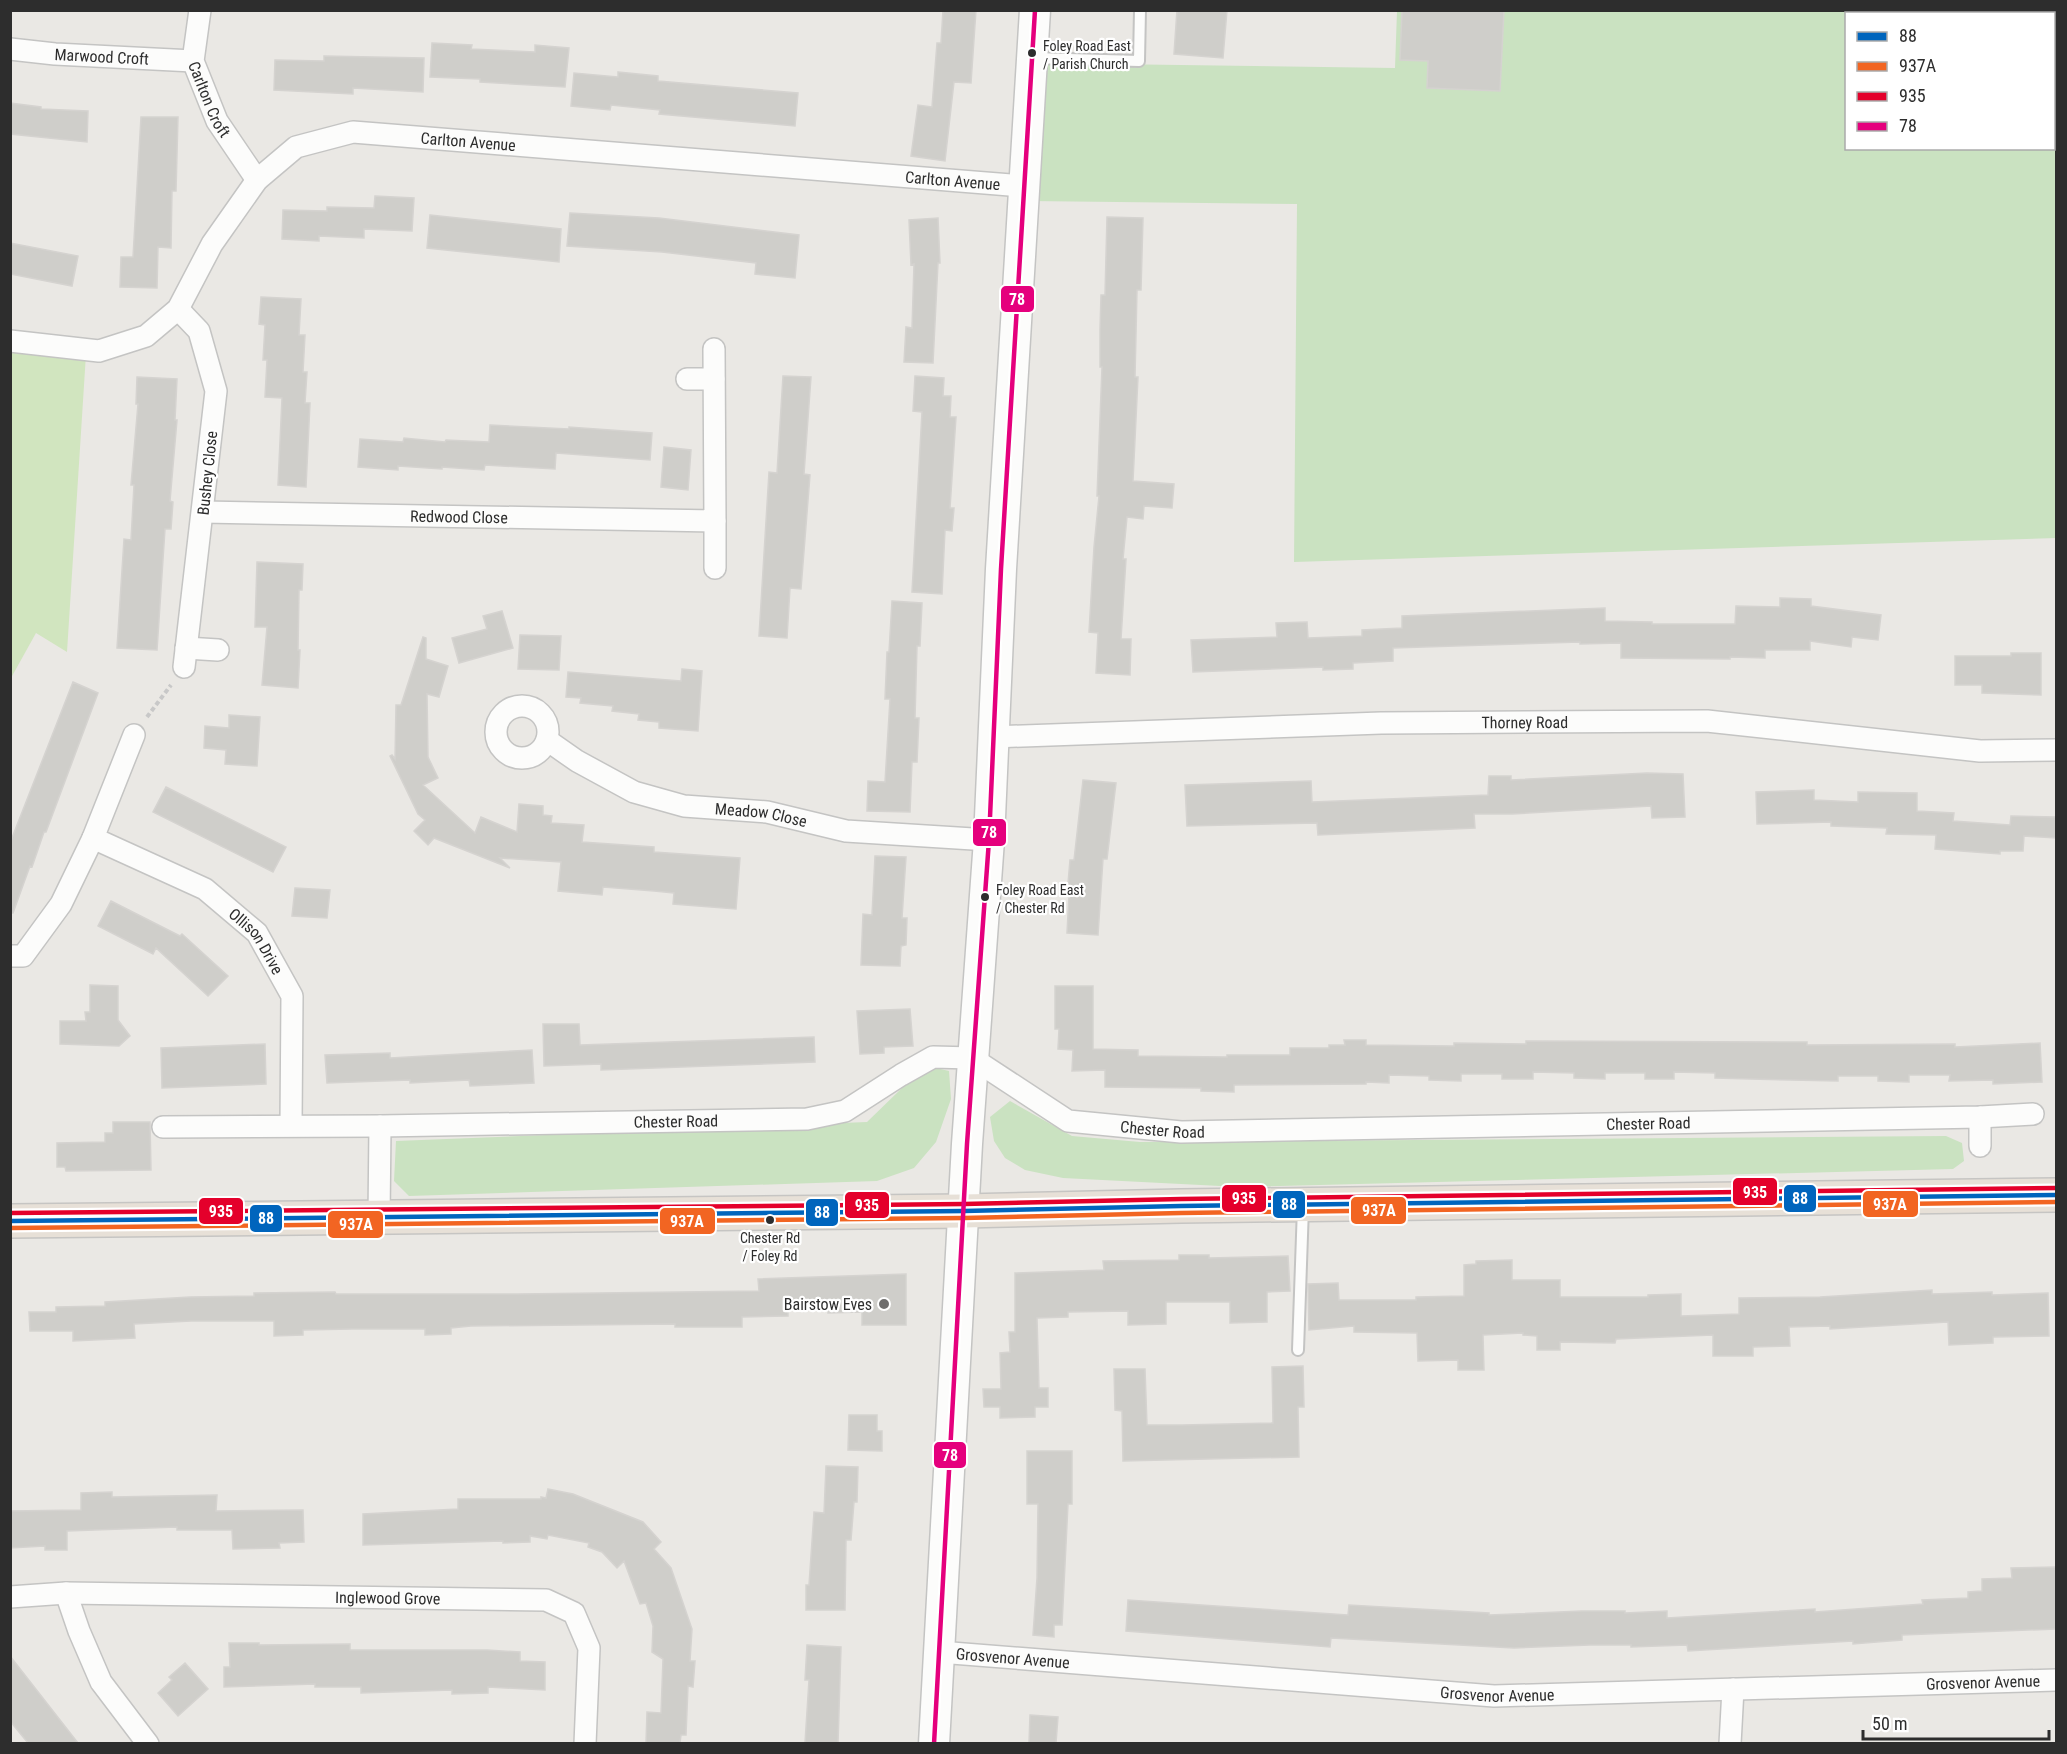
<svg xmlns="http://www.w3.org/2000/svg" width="2067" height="1754" font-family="'Roboto Condensed',sans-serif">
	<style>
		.green { fill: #cae2c1; fill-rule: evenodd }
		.pitch { fill: #d1e5bf }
		.building { fill: #cfceca; stroke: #d5d3d0; stroke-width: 1.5 }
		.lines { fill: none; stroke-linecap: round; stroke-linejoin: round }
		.lane-casing { stroke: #c4c4c3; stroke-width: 14 }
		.street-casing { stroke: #c4c4c3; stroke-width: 24 }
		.secondary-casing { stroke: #c4c4c3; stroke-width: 33 }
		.highway-casing { stroke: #c6c5c3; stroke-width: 36 }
		.path { stroke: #c8c8c8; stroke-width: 4; stroke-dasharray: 4.5 3; stroke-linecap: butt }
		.lane { stroke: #fcfcfb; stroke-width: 10 }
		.street { stroke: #fcfcfb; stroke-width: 21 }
		.secondary { stroke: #fcfcfb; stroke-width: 30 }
		.highway { stroke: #e7e0d7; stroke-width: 33 }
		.bus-1-casing { stroke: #fff; stroke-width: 9 }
		.bus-2-casing { stroke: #fff; stroke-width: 9 }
		.bus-3-casing { stroke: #fff; stroke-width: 9 }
		.bus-4-casing { stroke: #fff; stroke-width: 9 }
		.bus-1 { stroke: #0065bd; stroke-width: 4.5 }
		.bus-2 { stroke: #f26522; stroke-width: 4.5 }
		.bus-3 { stroke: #e4002b; stroke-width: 4.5 }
		.bus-4 { stroke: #e5007d; stroke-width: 4.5 }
		.bus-dot { fill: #2d2d2d; stroke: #fff; stroke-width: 2 }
		.poi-dot { fill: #6f6e6d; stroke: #fff; stroke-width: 2 }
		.labels { text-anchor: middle; stroke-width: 4.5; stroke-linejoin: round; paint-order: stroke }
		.bus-label { font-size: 14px; fill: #2d2d2d; stroke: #fff; text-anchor: start }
		.street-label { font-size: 16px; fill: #2d2d2d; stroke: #fff }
		.poi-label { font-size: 16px; fill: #2d2d2d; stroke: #fff; text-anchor: end }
		.line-badge { stroke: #fff; stroke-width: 2 }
		.badge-label { font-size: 16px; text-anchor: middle; font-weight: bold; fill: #fff }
	</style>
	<rect width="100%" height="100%" fill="#eae8e4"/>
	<path class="green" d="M1397,11h659v527l-762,24 3,-358 -269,-3 7,-138 360,5zM1846,14h208v134h-208z
		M932,1067l17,4 2,28 -15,43 -22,26 -37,13 -468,15 -15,-15 2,-40 471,-19 35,-34z
		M1010,1101l62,35 68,6 806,-6 16,7 2,18 -11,8 -713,18 -177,-9 -38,-8 -20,-12 -11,-17 -4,-24z"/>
	<path class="pitch" d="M11,347l75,7 -19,298 -31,-19 -25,45z"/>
	<path class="building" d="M943,10h33l-5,73 -17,-1 -9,79 -34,-5 7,-51 14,2 5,-64h4z
		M1177,10h50l-4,48 -49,-4z
		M1402,10h102l-4,81 -73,-3 1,-27 -28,-1z
		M432,43l40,2 -1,4 64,3v-7l34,3 -4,39 -85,-5v-3l-50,-2z
		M324,56l100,2 -1,34 -70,-4v6l-79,-4 1,-30 49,1z
		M618,72l40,4v5l140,12 -3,33 -136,-12 1,-4 -49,-5 -1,5 -39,-4 3,-33 44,4z
		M10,103l31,4v2l47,2 -1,31 -77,-8z
		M141,117h37l-2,74h-4l-1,57 -13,-1 -1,41 -37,-1 1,-30h12z
		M375,196l39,2 -2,33 -48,-2v9l-45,-2v5l-37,-2 1,-29 44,1v-4l47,1z
		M570,213l89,5 140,17 -4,43 -40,-4 1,-11 -94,-11 -95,-6z
		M430,215l131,14 -2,33 -132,-14z
		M1107,217l36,1 -2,72h-4l-2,87h3l-5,104 41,3 -2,24 -28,-2 -1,13 -16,-2 -4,42h3l-5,80h10l-1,36 -34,-2 2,-40 -9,-1 5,-85 5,-51h-2l5,-129h-2v-37l1,-35h4z
		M938,218l2,45h-2l-5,100 -29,-1 2,-35 6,1 2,-64 -3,1 -2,-45z
		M10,243l68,13 -6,30 -62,-12z
		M261,297l40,2 -2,36h6l-2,37h4l-2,31h5l-4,84 -28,-2 4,-87 -17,-1 2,-37h-4l2,-35 -6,-1z
		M783,376l28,1 -7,97 6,1 -9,114 -11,-1 -3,50 -28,-2 10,-164 8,1z
		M915,376l29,2 -1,18h8l-1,21h6l-6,91h4l-2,23 -7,-1 -3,64 -30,-2 10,-180 -9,-1z
		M137,377l40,2 -2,41h2l-7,81 3,1 -2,27h-6l-8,121 -40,-2 7,-109 7,1 3,-55h-3l7,-81h-2z
		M490,425l79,4v-2l83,6 -2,27 -94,-7 -1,16 -70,-4 -1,5 -42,-3v2l-44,-3v4l-40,-3 2,-28 43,3 1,-4 41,4 1,-2 43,2z
		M664,447l27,3 -3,40 -27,-3z
		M257,562l46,2 -1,26h-3l-1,60h2l-2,38 -36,-3 5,-58h-12z
		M1780,598l31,1v7l70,9 -3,25 -26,-3 -1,10 -41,-6v9h-45v8l-35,-1v2l-109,-1v-15l-41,1v-2l-187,6v13l-40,2v6l-30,1v-3l-130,5 -2,-32 86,-3 -1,-14 31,-1 1,16 54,-2v-6l40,-2v-12l203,-8v13l47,1v2h83l1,-18 44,1z
		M892,601l30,2 -2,43h-3l-2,72h4l-2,44h-5l-2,50 -43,-1 1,-30 17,1 5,-83h-5l2,-47h2z
		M502,611l11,37 -54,15 -7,-25 35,-9 -4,-13z
		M520,635l41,1 -2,34 -41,-1z
		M423,637l3,1v21l22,7 -9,31 -12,-3 1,63 10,21 -15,7 52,48 6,-16 36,15 2,-28 24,2v9l9,1 -1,7 33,2 -2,17 72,5v5l86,6 -4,51 -63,-5 1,-11 -20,-2 -51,-4 -1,8 -44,-4 3,-29 -61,-4 10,10 -76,-30 -6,7 -14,-14 11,-11 -7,-6 -28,-58 2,-1 3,4 1,-54h5z
		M2011,653h30v42l-59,-2v-8h-27v-29h56z
		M682,669l20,2 -4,60 -39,-3v-6l-21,-2 1,-6 -27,-3 1,-5 -33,-3 1,-5 -15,-1 2,-25 113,9z
		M73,682l25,11 -52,139h-2l-12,35 -2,-1 -17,47h-3v-70z
		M229,715l31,2 -3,49 -32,-2 1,-14 -22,-2 1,-22 24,2z
		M1647,773l36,1 2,43 -33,1 -1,-12 -139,8h-38l1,14 -157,7 -1,-12 -130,3 -2,-41 126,-4 1,21 176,-7 1,-19h22v4z
		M1083,780l33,3 -9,76h-4l-5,76 -31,-2 2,-38h-2l3,-35h4z
		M166,787l120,60 -13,25 -120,-60z
		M1814,790v10l44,2v-10l59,1v18l37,2 -1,8 57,4 1,-9 45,1v21l-32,-2 -1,15h-23v3l-65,-5 1,-14 -50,-1 1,-6 -56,-2v-4l-74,2 -1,-32z
		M875,856l31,1 -4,61h5l-1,27 -5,1 -1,20 -39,-1 2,-51 9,1z
		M295,888l35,2 -3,28 -35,-2z
		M111,901l69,35 2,-2 46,42 -20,20 -52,-48 -3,6 -55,-28z
		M90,985l28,1v34l12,16 -11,10 -59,-2v-23h26l-1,-9h5z
		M1055,986h38v63l45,1v6l89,1v-2h63v-7h39v-3h16l-1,-5h22v5l88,1v-3l72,1v-3l281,1v3l148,-1v3l85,-4 2,39 -49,2v-4l-44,1 1,-6h-41v7l-31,-1v-5h-40v5l-88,-2 -35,-1v-5l-41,-1v7h-29v-6h-40v6l-31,-1v-5l-41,-1v7h-31v-5h-41v7l-32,-1v-4l-40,-1v8l-23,-1v2l-132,1v7l-33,-1v-3l-96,-1v-17l-33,1 1,-21 -15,-1 1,-20h-4z
		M910,1009l3,37 -29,1v6l-24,1 -3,-43z
		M543,1024h36l1,21 234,-8 1,25 -214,8v-6l-57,2z
		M265,1044l1,40 -104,4 -1,-40z
		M532,1050l2,33 -64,3 -1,-6 -59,3v-3l-83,3 -2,-28 65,-2v5z
		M113,1122h37l1,48 -85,1 -1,-4h-8v-24l48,-1v-9h8z
		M1179,1255h30v3l79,-2 2,35 -23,1v30l-37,1v-21h-64v22l-38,1v-14l-60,1v5l-31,1 2,70h9v19h-13v10l-35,1v-11h-16l-1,-18h18l-1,-36 10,-1 -1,-20h6v-59l89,-3 -1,-9 76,-1z
		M1512,1260v20h48v17h88v-2l33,-1v22l58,-2v-16l81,-1 112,-7v4l60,-2v3l56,-2 1,43 -56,1v6l-44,2 -1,-23 -118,7v-3l-41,1 1,19 -37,1v9h-40v-21l-97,4 -1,4 -55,-1v8h-23v-14l-14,-1v-2l-40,2 1,35h-26v-10l-40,1 -1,-28 -63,-1v-6l-45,4 -1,-46 30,-1 1,17h77v-3l48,-1v-31l12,-1v-3z
		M906,1274v51h-44v-13l-34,1v-7l-40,1v9l-46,1v10h-67v-3l-204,2 -20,2v6l-26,1v-6h-73l-49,1v5l-29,1v-15h-83l-57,3 1,14 -62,3v-10h-43l-1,-19h27v-5l49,-1v-4l85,-5 64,-1v-3l81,-1 1,2h182l241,-3 -1,-12z
		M1303,1366l1,41h-6l1,50 -176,4 -1,-50 -7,-1 -1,-41h31l2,56h35l91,-2 -1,-56z
		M849,1415h28v16h5v20l-34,-1z
		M1027,1451h45v53h-4l-6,121h-8v12l-21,-2 4,-57 1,-74h-11z
		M826,1466l32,1 -1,35h-3l-3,38h-5l-1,70h-39v-25h3l5,-73 10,1z
		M548,1489l25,5 70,28 18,20 -7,7 17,19 21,61 -2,32h5l-2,26 -5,-1 -2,49h-5l-1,8h-34l1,-31 14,1 2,-54 -11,-7 1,-26 -7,-23 -6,1 -16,-43 -7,7 -15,-16 -14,-5 1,-4 -41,-8 -1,4 -17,-3v6l-27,1v-2l-140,4v-31l95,-5v-10h83v-2l5,1z
		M112,1492v5l105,-2 -1,16 87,-1 1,32 -25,1 1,5 -47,1 -1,-19h-55v-3l-110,4v19h-22v-4l-35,2v-37l71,-1v-17z
		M2056,1567v62l-154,6v5l-25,2 -24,2v-3l-165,10 -1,-6 -56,2v-2h-41l-76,3 -183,-10 -1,9 -204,-16 2,-31 220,15 1,-10 140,8v2l93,-4h43v2l42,-2v7l148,-9v3l108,-8 -1,-4 46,-2v-6l14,-1v-12l30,-1 -1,-10z
		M229,1643h30v2l91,-1v6h137l33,2v9l25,1v28l-57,-3v6l-36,1v-4l-91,3v-6h-46v-3l-91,3v-20h6z
		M807,1645l34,2 -3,96h-33l4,-63h-4z
		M10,1656l50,64 18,23h-50l-18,-22z
		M185,1663l23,26 -30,27 -20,-23 14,-13 -3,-3z
		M1030,1715l28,2 -2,26h-27z"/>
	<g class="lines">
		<defs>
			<path id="lane" d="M1033,58l106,3 1,-51
				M1298,1350l5,-143"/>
			<g id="street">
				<path id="s1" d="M200,10l-7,51 24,60 40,59"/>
				<path id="s2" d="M10,49l45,5 138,7"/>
				<path d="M178,309l21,22 17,60 -32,276"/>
				<path id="s3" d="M10,341l89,10 47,-15 32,-27 34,-65 45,-64 39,-33 57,-15 670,54"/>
				<path d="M687,379h27"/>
				<path id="s4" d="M203,512l512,9 -1,-172"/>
				<path d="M715,568v-47"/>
				<path d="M186,648l32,2"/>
				<circle cx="522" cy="732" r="26"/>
				<path id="s5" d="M134,735l-41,103 112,51 52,44 35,63 -1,129"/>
				<path id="s6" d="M993,737l388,-14 326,-2 273,30 76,-1"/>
				<path id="s7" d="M547,740l30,21 57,31 50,14 83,6 79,19 143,9"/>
				<path d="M10,956h13l38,-52 32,-66"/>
				<path d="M1980,1117v29"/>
				<path id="s8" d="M163,1127l217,-1 427,-7 38,-8 56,-36 32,-18 39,1 96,63 113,11 799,-15 53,-3"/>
				<path d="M379,1218l1,-92"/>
				<path d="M66,1593l13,38 22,51 47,62"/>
				<path id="s9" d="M10,1597l56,-4 480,7 28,13 15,35 -4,96"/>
				<path id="s10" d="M939,1652l555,44 562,-16"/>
				<path d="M1730,1744l3,-55"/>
			</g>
			<path id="secondary" d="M934,1744l33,-600 22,-304 12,-271 34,-559"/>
			<path id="highway" d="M10,1221l954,-10 217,-5 875,-11"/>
		</defs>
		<use href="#lane" class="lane-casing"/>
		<use href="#street" class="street-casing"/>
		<use href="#secondary" class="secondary-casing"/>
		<use href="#highway" class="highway-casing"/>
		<path class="path" d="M147,717l24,-32"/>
		<use href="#lane" class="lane"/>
		<use href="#street" class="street"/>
		<use href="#secondary" class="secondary"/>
		<use href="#highway" class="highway"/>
		<defs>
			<path id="bus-1" d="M10,1221l954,-10 217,-5 875,-11"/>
			<path id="bus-2" d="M10,1228l954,-10 217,-5 875,-11"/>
			<path id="bus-3" d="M10,1213l954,-9 217,-5 875,-11"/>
			<path id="bus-4" d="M934,1744l33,-600 22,-304 12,-271 34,-559"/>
		</defs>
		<use href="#bus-1" class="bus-1-casing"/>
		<use href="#bus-2" class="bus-2-casing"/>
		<use href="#bus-3" class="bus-3-casing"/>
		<use href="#bus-4" class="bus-4-casing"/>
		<use href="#bus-1" class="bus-1"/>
		<use href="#bus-2" class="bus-2"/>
		<use href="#bus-3" class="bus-3"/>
		<use href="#bus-4" class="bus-4"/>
	</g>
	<g class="bus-dot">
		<circle cx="1032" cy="53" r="5"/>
		<circle cx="985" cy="897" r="5"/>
		<circle cx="770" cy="1220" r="5"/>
	</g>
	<circle class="poi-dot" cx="884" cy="1304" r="6"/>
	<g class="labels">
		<g class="bus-label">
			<text x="1043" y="51">Foley Road East<tspan x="1043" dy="18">/ Parish Church</tspan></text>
			<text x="996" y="895">Foley Road East<tspan x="996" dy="18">/ Chester Rd</tspan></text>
			<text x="770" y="1243" text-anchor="middle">Chester Rd<tspan x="770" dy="18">/ Foley Rd</tspan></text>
		</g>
		<g class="street-label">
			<text dy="6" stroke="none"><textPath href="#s2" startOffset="92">Marwood Croft</textPath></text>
			<text dy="6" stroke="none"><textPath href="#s1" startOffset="93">Carlton Croft</textPath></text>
			<text dy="6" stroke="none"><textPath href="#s3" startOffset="558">Carlton Avenue</textPath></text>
			<text dy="6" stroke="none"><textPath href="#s3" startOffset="1044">Carlton Avenue</textPath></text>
			<text transform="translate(207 473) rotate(-84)" y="6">Bushey Close</text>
			<text dy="6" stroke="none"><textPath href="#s4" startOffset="256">Redwood Close</textPath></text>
			<text dy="6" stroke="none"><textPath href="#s6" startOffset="532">Thorney Road</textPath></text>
			<text dy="6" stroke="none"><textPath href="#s7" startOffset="231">Meadow Close</textPath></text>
			<text dy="6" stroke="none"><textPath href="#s5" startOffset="308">Ollison Drive</textPath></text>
			<text dy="6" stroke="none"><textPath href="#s8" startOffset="513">Chester Road</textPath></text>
			<text dy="6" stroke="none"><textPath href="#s8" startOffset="1521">Chester Road</textPath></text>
			<text dy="6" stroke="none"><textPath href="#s8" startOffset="1035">Chester Road</textPath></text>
			<text dy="6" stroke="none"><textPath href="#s9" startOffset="378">Inglewood Grove</textPath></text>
			<text dy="6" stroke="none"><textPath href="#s10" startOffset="74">Grosvenor Avenue</textPath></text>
			<text dy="6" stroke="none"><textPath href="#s10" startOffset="1046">Grosvenor Avenue</textPath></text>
			<text dy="6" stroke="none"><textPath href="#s10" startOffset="560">Grosvenor Avenue</textPath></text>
		</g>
		<g class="poi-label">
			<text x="872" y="1310">Bairstow Eves</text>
		</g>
	</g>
	<g class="line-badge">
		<rect x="1000" y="285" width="35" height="28" rx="6" fill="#e5007d"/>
		<rect x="972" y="818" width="35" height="29" rx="6" fill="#e5007d"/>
		<rect x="1732" y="1177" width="46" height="29" rx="6" fill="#e4002b"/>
		<rect x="1221" y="1184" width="46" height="29" rx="6" fill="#e4002b"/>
		<rect x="1783" y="1184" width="34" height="29" rx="6" fill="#0065bd"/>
		<rect x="1862" y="1190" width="57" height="28" rx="6" fill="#f26522"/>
		<rect x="1272" y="1190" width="34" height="29" rx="6" fill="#0065bd"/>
		<rect x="844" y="1191" width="46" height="28" rx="6" fill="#e4002b"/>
		<rect x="1350" y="1196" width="57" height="29" rx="6" fill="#f26522"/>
		<rect x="198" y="1197" width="46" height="28" rx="6" fill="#e4002b"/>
		<rect x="805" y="1198" width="34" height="29" rx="6" fill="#0065bd"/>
		<rect x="249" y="1204" width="34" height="29" rx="6" fill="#0065bd"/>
		<rect x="659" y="1207" width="57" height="28" rx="6" fill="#f26522"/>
		<rect x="327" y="1210" width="57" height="29" rx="6" fill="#f26522"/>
		<rect x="933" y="1441" width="34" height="28" rx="6" fill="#e5007d"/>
	</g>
	<g class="badge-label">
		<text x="1017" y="305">78</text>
		<text x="989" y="838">78</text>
		<text x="1755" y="1198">935</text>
		<text x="1244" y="1204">935</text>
		<text x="1800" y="1204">88</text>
		<text x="1890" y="1210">937A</text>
		<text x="1289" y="1210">88</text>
		<text x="867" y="1211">935</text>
		<text x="1379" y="1216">937A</text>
		<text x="221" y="1217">935</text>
		<text x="822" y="1218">88</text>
		<text x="266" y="1224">88</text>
		<text x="687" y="1227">937A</text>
		<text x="356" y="1230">937A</text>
		<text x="950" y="1461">78</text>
	</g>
	<rect width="2067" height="1754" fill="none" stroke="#2d2d2d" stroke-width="24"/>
	<rect x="1845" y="12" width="210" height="138" fill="#ffffff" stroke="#ababab" stroke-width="1.5"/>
	<rect x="1857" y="32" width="30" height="9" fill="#0065bd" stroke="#ababab" stroke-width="1.5"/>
	<text x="1899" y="42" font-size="18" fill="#2d2d2d">88</text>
	<rect x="1857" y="62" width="30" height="9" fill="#f26522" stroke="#ababab" stroke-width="1.5"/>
	<text x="1899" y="72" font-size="18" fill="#2d2d2d">937A</text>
	<rect x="1857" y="92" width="30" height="9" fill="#e4002b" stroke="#ababab" stroke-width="1.5"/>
	<text x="1899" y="102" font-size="18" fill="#2d2d2d">935</text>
	<rect x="1857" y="122" width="30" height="9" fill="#e5007d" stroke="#ababab" stroke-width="1.5"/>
	<text x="1899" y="132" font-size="18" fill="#2d2d2d">78</text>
	<path d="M1863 1730v9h186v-9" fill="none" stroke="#2d2d2d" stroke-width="3"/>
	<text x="1872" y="1730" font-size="18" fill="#2d2d2d" stroke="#ffffff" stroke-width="4.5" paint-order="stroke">50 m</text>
</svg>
